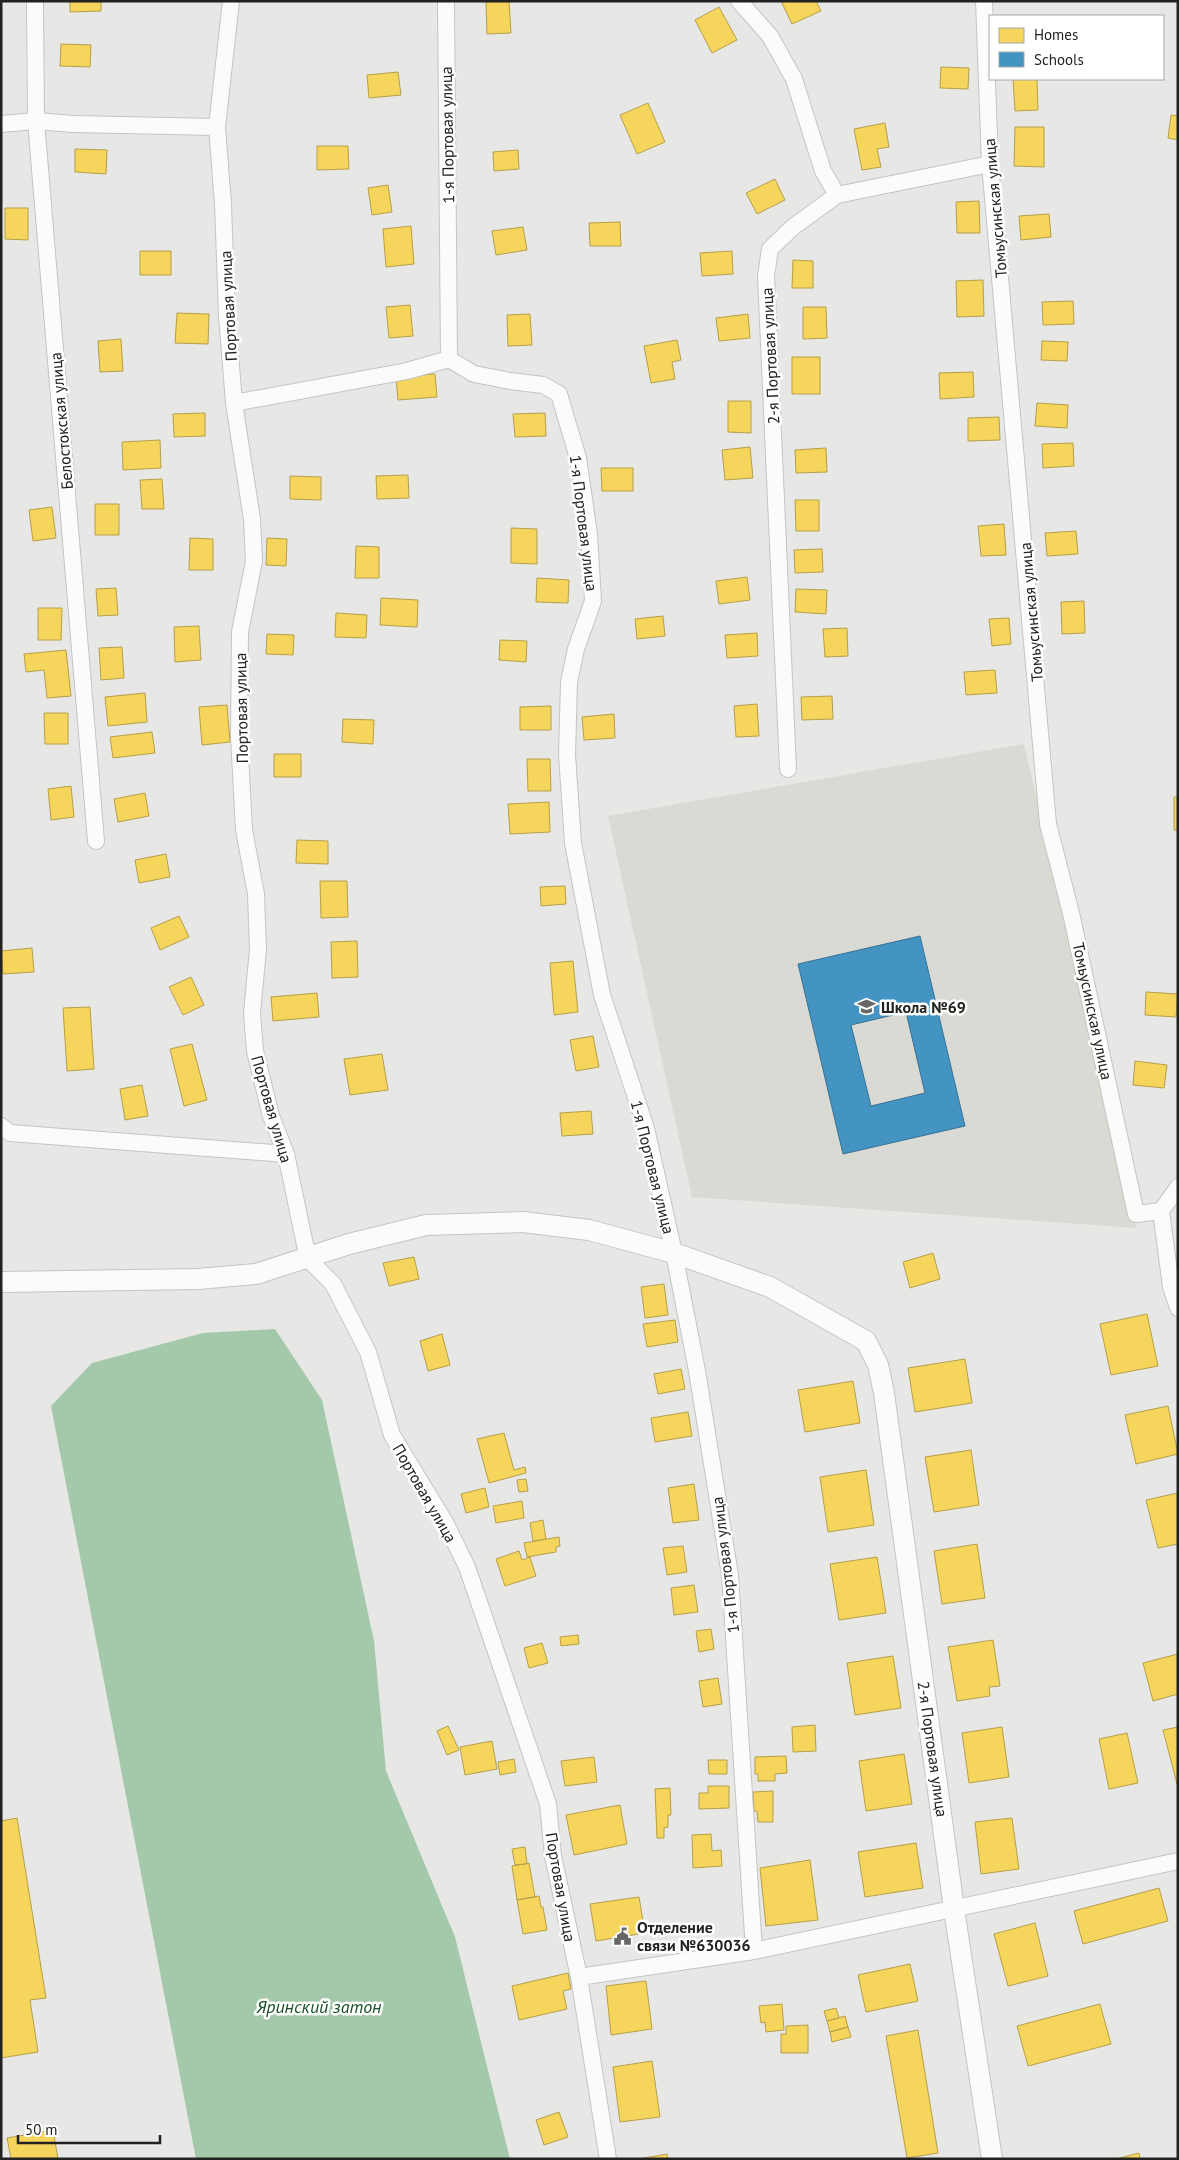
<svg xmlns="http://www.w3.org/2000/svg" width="1179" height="2160" font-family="'PT Sans',sans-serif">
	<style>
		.built { fill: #d9dad4 }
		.water { fill: #a4c8aa }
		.homes { fill: #f6d55c; stroke: #b69f4a }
		.schools { fill: #4393c3; stroke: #397192; fill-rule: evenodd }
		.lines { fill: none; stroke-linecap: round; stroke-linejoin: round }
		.minor-casing { stroke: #c4c4c2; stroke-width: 18 }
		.tertiary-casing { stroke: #c4c4c2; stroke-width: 22 }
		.minor { stroke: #fbfbfb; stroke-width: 16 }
		.tertiary { stroke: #fbfbfb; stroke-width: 20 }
		.labels { text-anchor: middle; stroke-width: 5; stroke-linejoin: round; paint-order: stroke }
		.street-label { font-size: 16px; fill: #222221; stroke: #fffffe }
		.poi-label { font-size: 16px; font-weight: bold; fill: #222221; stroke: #fffffe; text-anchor: start }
		.water-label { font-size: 18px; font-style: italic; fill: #174f28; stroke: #fffffe }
	</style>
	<rect width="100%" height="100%" fill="#e7e7e5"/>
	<path class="built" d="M1024,744l112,484 -444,-31 -84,-381z"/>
	<path class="water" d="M275,1329l47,71 52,241 12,130 69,166 55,222h-314l-145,-753 41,-43 111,-30z"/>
	<path class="homes" d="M70,1h31v10l-31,1z
		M509,1l2,32 -24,1 -1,-32z
		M786,1h30l5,10 -29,13 -10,-21z
		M719,7l18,33 -25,13 -17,-33z
		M61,44l30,1 -1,22 -30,-1z
		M941,67l28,1 -1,21 -28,-1z
		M398,72l3,23 -32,3 -2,-23z
		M1013,79h24l1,31 -23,1z
		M648,103l17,39 -28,12 -17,-39z
		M1171,115l7,1v24l-10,-2z
		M885,123l4,24 -12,2 4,18 -19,3 -8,-41z
		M1015,127h29v40l-30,-1z
		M317,146h31l1,23 -32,1z
		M75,149l32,1 -1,24 -31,-2z
		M518,150l1,19 -25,2 -1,-19z
		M775,179l10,21 -28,14 -11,-21z
		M388,185l4,27 -20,3 -4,-27z
		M979,201l1,32h-23l-1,-31z
		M5,208h23v32l-23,-1z
		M1049,214l2,23 -30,3 -2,-24z
		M620,222l1,24h-31l-1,-23z
		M411,226l3,38 -28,3 -3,-38z
		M523,227l4,23 -31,5 -4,-24z
		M140,251h31v24h-31z
		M732,251l1,23 -31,2 -2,-23z
		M793,260l20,1v27h-21z
		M983,280l1,36 -27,1 -1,-36z
		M1073,301l1,23 -31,1 -1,-23z
		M410,305l3,31 -24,2 -3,-31z
		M803,307h23l1,31 -24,1z
		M177,313l32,1 -1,30 -33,-1z
		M530,314l2,31 -24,1 -1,-31z
		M748,314l2,24 -31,3 -3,-23z
		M121,339l2,32 -23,1 -2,-31z
		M677,340l4,20 -9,2 3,17 -24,4 -7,-37z
		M1042,341l26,1 -1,19 -26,-1z
		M792,357h28v37h-28z
		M973,372l1,25 -34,2 -1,-26z
		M435,374l2,23 -39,3 -2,-23z
		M728,401h23v32l-23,-1z
		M1037,403l31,2 -1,23 -32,-2z
		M205,413v23l-31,1 -1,-23z
		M545,413l1,23 -31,1 -2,-23z
		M999,417l1,23 -32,1v-23z
		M160,440l1,28 -38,2 -1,-28z
		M1073,443l1,23 -31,2 -1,-24z
		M750,447l3,31 -28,2 -3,-30z
		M826,448l1,24 -31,1 -1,-23z
		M601,468h32v23h-31z
		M408,475l1,23 -32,1 -1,-23z
		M290,476l31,1v23l-31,-1z
		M162,479l2,30h-22l-2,-29z
		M795,500h24v31h-23z
		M95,504h24v31h-24z
		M52,507l4,31 -23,3 -4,-31z
		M1004,524l2,31 -25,1 -3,-30z
		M511,528l26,1v35l-26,-1z
		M1076,531l2,23 -31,2 -2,-23z
		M190,538l23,1v31h-24z
		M267,538l20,1 -1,27 -20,-1z
		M356,546l23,1v31h-24z
		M822,549l1,23 -28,1 -1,-23z
		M747,577l3,23 -31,4 -3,-23z
		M537,578l32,2 -1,23 -32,-1z
		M116,588l2,27 -20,1 -2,-27z
		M796,589l31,1 -1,24 -31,-2z
		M381,598l37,2 -1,27 -37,-2z
		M1084,601l1,32 -23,1 -1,-32z
		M38,608h24l-1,32h-23z
		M336,613l31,2 -1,23 -31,-1z
		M663,616l2,20 -28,3 -2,-20z
		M1009,618l2,26 -19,2 -3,-27z
		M199,626l2,34 -26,2 -1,-35z
		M847,628l1,28 -23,1 -2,-28z
		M757,633l1,23 -31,2 -2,-23z
		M267,634l27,1 -1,20 -27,-1z
		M500,640l27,1 -1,21 -27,-2z
		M122,647l2,31 -23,2 -2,-32z
		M66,650l5,46 -24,2 -3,-28 -18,2 -2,-18z
		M995,670l2,23 -31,2 -2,-23z
		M145,693l2,29 -39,4 -3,-29z
		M832,696l1,23 -31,1 -1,-23z
		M757,704l2,32 -23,1 -2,-31z
		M227,705l3,37 -28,3 -3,-38z
		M551,706v24h-31v-23z
		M44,713h24v31h-23z
		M614,714l1,24 -31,2 -2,-23z
		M343,719l31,1 -1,24 -31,-2z
		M152,732l3,21 -42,5 -3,-21z
		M274,754h27v23h-27z
		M527,759h23l1,32h-23z
		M71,786l3,31 -23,3 -3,-31z
		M145,793l4,23 -31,6 -4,-23z
		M1174,797h4v33h-4z
		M549,802l1,30 -40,2 -2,-30z
		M297,840l31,1v23l-32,-1z
		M166,854l4,23 -31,6 -4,-23z
		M320,881h27l1,36 -27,1z
		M565,886l1,18 -25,2 -1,-19z
		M179,916l10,21 -29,13 -9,-22z
		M357,941l1,36 -26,1 -1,-36z
		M32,948l2,24 -31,2 -2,-23z
		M573,961l5,51 -24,3 -4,-52z
		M191,977l13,28 -21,10 -14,-28z
		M1146,992l32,2 -2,23 -31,-2z
		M317,993l2,24 -46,4 -2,-24z
		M90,1007l4,62 -27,2 -4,-63z
		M593,1036l6,31 -23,4 -6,-31z
		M192,1044l15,56 -23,6 -14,-57z
		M382,1054l6,36 -38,5 -6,-36z
		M1135,1061l32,4 -3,23 -31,-3z
		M142,1085l6,31 -23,4 -5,-31z
		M591,1111l2,23 -31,2 -2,-23z
		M933,1253l7,26 -30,9 -7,-26z
		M414,1257l5,22 -30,7 -6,-23z
		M664,1284l4,31 -23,3 -4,-31z
		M1147,1314l11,52 -47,9 -11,-51z
		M675,1320l3,22 -31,5 -4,-23z
		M442,1334l8,31 -22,6 -8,-30z
		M965,1359l7,44 -57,9 -7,-44z
		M681,1369l4,20 -27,5 -4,-20z
		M853,1381l7,42 -55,9 -7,-42z
		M1168,1406l10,48 -42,10 -11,-49z
		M688,1412l4,24 -37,6 -4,-24z
		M504,1433l10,37 11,-3 1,6 -37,10 -12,-44z
		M971,1450l8,55 -45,7 -9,-55z
		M866,1470l8,55 -46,7 -8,-55z
		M526,1479l2,12 -9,1 -2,-12z
		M694,1484l5,36 -26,3 -5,-35z
		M485,1488l4,19 -23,6 -5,-19z
		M1178,1493v51l-20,4 -12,-48z
		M522,1501l2,17 -28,5 -3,-17z
		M543,1520l3,19 -13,2 -3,-18z
		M559,1537l1,9 -4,1v5l-29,5 -3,-14z
		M977,1544l8,54 -43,6 -8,-53z
		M683,1546l4,26 -20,3 -4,-27z
		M519,1551l3,9 8,-3 6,19 -31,10 -9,-27z
		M877,1557l9,56 -47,7 -9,-56z
		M694,1585l4,27 -24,3 -3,-27z
		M711,1629l3,20 -15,3 -3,-21z
		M578,1635l1,9 -18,2 -1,-9z
		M993,1640l7,46 -11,1 1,9 -33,5 -9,-54z
		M542,1643l6,20 -19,5 -5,-20z
		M1178,1654v40l-25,7 -10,-38z
		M893,1656l8,52 -46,7 -8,-52z
		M718,1678l4,26 -19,3 -4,-26z
		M815,1725l1,26 -23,1 -1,-25z
		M448,1726l11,24 -12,5 -10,-24z
		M1002,1727l7,50 -40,6 -7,-50z
		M1178,1727v57h-1l-14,-54z
		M1127,1733l11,50 -29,6 -10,-50z
		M492,1741l5,28 -32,6 -5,-28z
		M904,1754l8,50 -46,7 -7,-50z
		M786,1756l1,17 -12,1v7h-17v-7h-3v-17z
		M594,1757l3,25 -32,4 -4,-25z
		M514,1759l2,13 -16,3 -2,-13z
		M708,1760h19v14h-18z
		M708,1786h21v22l-30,1v-16h9z
		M670,1788l1,27h-3v12l-4,1v10h-7l-2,-49z
		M773,1791v31h-15l-1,-11h-3l-1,-19z
		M620,1805l7,39 -53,11 -8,-40z
		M17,1818l29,180 -16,2 8,52 -37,6v-237z
		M1012,1818l7,51 -38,5 -6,-52z
		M711,1834l1,17 9,-1 1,16 -29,2 -1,-33z
		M916,1843l7,45 -58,9 -7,-45z
		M525,1847l2,17 -12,1 -3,-16z
		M810,1860l8,60 -52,6 -6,-58z
		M529,1863l6,34 -18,3 -5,-34z
		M1159,1888l9,33 -85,23 -9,-33z
		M539,1896l2,11h2l4,23 -24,4 -6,-34z
		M639,1897l6,36 -49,8 -6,-37z
		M1035,1923l13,53 -40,10 -14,-52z
		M910,1964l8,37 -52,11 -8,-37z
		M568,1973l3,16 -8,2 4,18 -48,11 -7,-34z
		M646,1981l6,48 -41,6 -5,-49z
		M782,2004l2,26 -18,2 -1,-10 -4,1 -2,-17z
		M1100,2004l11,40 -83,22 -11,-40z
		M836,2008l3,10 -12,3 -3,-10z
		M845,2016l3,11 -18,5 -3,-11z
		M808,2025v28h-27v-19h5v-8z
		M848,2027l3,10 -19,5 -2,-10z
		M918,2030l20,123 -31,5 -21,-122z
		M652,2061l8,56 -40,5 -7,-55z
		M559,2112l9,25 -24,8 -8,-25z
		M53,2130l5,29h-47l-4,-21z
		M1139,2153l1,6h-24z
		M667,2154l1,5h-29z"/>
	<path class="schools" d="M920,936l45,190 -122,28 -45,-190zM906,1012l19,81 -54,13 -20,-81z"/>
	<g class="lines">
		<defs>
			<path id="minor" d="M35,1l1,120 60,720
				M231,1l-14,126 6,77 4,112 7,87 18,116 2,42 -14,71 -1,104 5,94 12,64 2,55 -6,64 3,38 16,65 15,38 22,105 25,25 35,68 24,83 54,89 21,43 81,237 5,52 26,121 29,182
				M446,1l3,358
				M739,1l31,35 24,43 29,92 14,24 -44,32 -23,22 -4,27 22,493
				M984,1l6,163 58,660 23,89 65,301 25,-3 17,-24
				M1,124l35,-3 37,3 144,3
				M837,195l153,-31
				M234,403l173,-32 42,-12 25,15 36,7 33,4 16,9 19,64 11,76 4,67 -17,48 -7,33 -2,73 6,88 29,152 44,133 28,125 23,118 33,204 24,376
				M1,1126l9,7 276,21
				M1161,1211l10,76 7,21
				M579,1977l175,-26 424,-90"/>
			<path id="tertiary" d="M1,1282l197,-3 58,-5 93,-30 77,-19 97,-3 66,8 85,23 96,34 96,54 12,24 6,28 70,516 38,250"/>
		</defs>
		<use href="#minor" class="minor-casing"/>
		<use href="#tertiary" class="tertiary-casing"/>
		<use href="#minor" class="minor"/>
		<use href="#tertiary" class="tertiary"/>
	</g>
	<defs>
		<symbol id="school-bare" viewBox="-9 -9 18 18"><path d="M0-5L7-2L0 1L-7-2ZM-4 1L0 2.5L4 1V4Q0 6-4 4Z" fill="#676766" stroke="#fffffe" stroke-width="2.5" paint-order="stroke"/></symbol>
		<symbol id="civic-bare" viewBox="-9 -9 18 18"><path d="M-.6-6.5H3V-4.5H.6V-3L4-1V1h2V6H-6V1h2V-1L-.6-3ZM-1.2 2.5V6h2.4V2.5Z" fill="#676766" stroke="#fffffe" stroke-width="2.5" paint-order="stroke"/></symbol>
	</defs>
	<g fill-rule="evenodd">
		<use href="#school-bare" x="854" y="994" width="25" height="25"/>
		<use href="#civic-bare" x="610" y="1924" width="25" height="25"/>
	</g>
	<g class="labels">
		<g class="street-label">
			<text transform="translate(447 135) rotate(-91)" y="6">1-я Портовая улица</text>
			<text transform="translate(995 208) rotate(-95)" y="6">Томьусинская улица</text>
			<text transform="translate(228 306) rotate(-93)" y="6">Портовая улица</text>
			<text transform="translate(770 356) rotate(-93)" y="6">2-я Портовая улица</text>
			<text transform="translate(61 421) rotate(-95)" y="6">Белостокская улица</text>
			<text transform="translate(584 523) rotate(83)" y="6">1-я Портовая улица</text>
			<text transform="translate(1031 612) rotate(-95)" y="6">Томьусинская улица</text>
			<text transform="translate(241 708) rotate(-91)" y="6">Портовая улица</text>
			<text transform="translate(1093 1011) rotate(78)" y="6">Томьусинская улица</text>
			<text transform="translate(272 1109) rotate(74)" y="6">Портовая улица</text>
			<text transform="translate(653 1167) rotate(76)" y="6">1-я Портовая улица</text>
			<text transform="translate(425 1493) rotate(60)" y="6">Портовая улица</text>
			<text transform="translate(725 1565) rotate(-97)" y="6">1-я Портовая улица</text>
			<text transform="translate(933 1749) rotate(82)" y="6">2-я Портовая улица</text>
			<text transform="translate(561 1887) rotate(80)" y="6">Портовая улица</text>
		</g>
		<g class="poi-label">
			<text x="881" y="1013">Школа №69</text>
			<text x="637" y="1933">Отделение<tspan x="637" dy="18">связи №630036</tspan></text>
		</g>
		<g class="water-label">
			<text x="319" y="2013">Яринский затон</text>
		</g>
	</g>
	<rect width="1179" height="2160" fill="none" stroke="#222221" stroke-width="5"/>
	<rect x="989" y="15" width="175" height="65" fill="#fffffe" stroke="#a7a7a6"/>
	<rect x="999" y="28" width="25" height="15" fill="#f6d55c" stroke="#a7a7a6"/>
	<text x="1034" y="40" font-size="15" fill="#222221">Homes</text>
	<rect x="999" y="52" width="25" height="15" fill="#4393c3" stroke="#a7a7a6"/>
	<text x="1034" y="65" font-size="15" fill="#222221">Schools</text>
	<path d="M18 2135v8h142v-8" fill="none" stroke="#222221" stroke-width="2.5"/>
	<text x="25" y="2135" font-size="15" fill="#222221" stroke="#fffffe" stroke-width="4" paint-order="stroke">50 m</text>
</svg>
